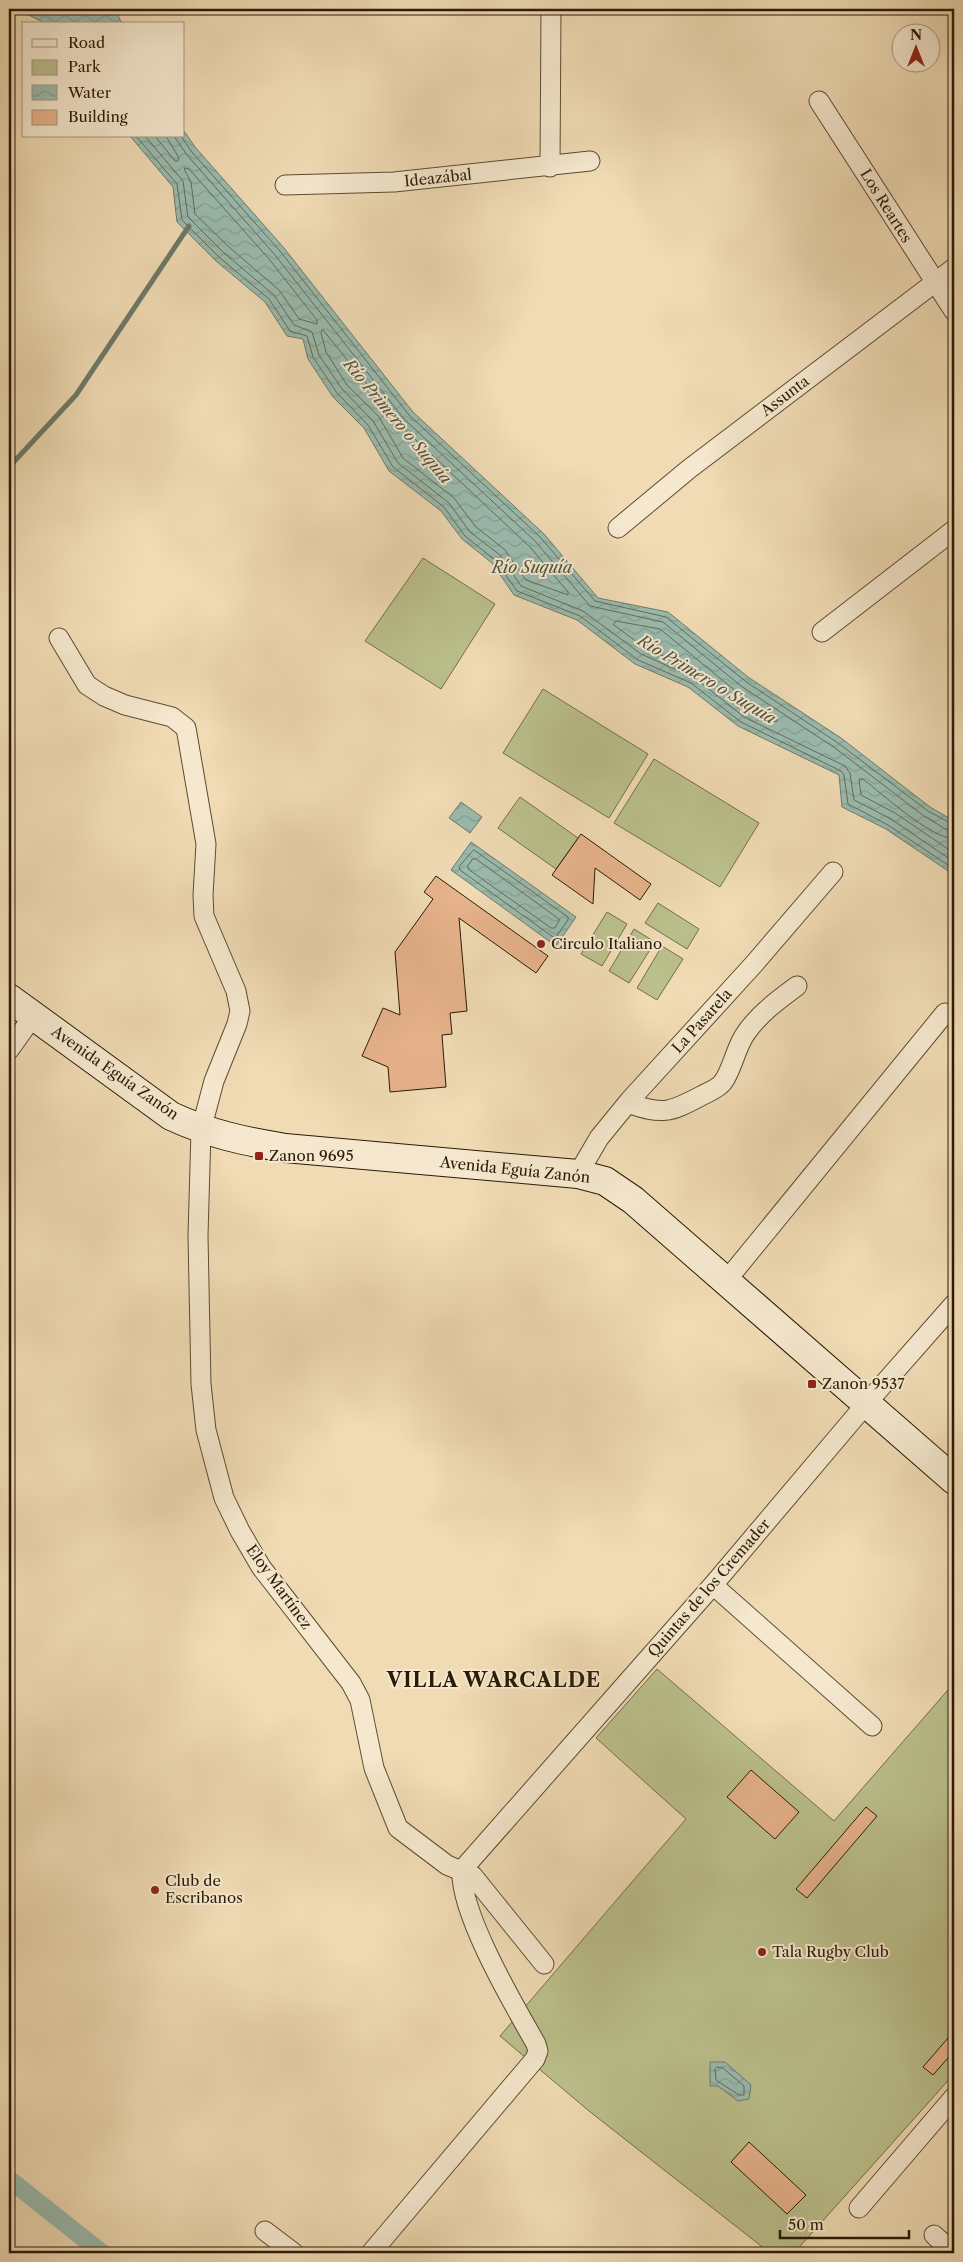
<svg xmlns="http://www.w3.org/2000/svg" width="963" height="2262" font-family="'Libre Caslon Text',serif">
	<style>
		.green { fill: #bbc08c; stroke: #726e48 }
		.water { fill: url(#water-waves); stroke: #6d7b6b }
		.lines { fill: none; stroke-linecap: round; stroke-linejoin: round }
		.shore { stroke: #626b5a; stroke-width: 1 }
		.stream { stroke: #6d7b6b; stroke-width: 5 }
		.canal { stroke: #9abbaf; stroke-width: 18 }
		.building { fill: #e7b38c; stroke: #2a1b05 }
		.street-casing { stroke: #5c4b31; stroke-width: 21 }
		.secondary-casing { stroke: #2a1b05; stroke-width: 30 }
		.street { stroke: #f5e8ce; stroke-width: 19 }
		.secondary { stroke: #f5e8ce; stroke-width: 28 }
		.poi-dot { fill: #8f2418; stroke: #f5e8ce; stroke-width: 2 }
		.labels { text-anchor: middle; stroke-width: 4; stroke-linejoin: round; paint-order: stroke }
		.street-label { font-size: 15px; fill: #2a1b05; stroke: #f5e8ce }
		.poi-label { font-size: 15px; fill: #2a1b05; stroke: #f5e8ce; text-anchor: start }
		.water-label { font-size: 16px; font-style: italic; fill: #515340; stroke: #f5e8ce }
		.district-label { font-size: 20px; font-weight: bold; letter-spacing: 1px; fill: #2a1b05; stroke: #f5e8ce }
	</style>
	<defs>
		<pattern id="water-waves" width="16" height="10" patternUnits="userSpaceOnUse" patternTransform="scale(1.25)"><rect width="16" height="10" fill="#9abbaf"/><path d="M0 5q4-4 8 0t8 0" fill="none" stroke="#85a095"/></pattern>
	</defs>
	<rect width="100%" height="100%" fill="#f0dbb4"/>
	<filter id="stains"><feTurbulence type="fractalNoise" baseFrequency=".004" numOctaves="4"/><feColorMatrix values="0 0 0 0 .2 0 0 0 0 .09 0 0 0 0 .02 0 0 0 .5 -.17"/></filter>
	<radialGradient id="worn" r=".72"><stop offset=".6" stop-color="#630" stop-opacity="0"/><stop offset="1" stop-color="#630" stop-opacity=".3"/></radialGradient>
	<path class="green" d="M423,558l72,46 -54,85 -76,-48z
		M543,689l105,65 -39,64 -106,-65z
		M654,759l105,64 -39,64 -106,-64z
		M520,797l58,41 -22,31 -58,-41z
		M658,903l41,26 -12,20 -42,-26z
		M607,912l20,12 -25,42 -21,-12z
		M634,929l21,13 -26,41 -20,-12z
		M662,946l21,13 -26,41 -20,-12z
		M657,1669l177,152 120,-138v391l-160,179h-24l-181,-142 -89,-75 186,-217 -90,-81z"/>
	<path class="water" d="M16,9h99l7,15h-75z
		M184,131l11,16 89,101 129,164 131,122 54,64 70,14 80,65 93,61 89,69 24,14v54l-68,-46 -44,-22 -3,-32 -101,-49 -50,-39 -53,-23 -58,-44 -63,-25 -22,-32 -30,-24 -21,-28 -52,-40 -25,-43 -31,-31 -25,-38 -5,-20 -16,-3 -22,-34 -49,-41 -39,-39 -4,-35 -43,-51h54z
		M461,802l21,15 -12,16 -21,-15z
		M471,842l105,75 -20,29 -105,-76z
		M710,2062h15l26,23 -2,14 -11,2 -20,-15h-8z"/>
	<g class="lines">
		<path class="shore" d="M136,136l41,48 5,36 38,38 49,41 21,32 17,5 6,21 24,36 31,32 25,42 51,40 21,29 30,24 22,31 63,25 58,44 53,23 50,39 100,49 3,4 4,29 40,21 66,44
			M145,136l38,45 5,36 36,36 50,42 20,30 18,7 7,23 23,34 31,32 25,42 51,40 21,29 30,23 21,31 62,25 58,43 54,24 49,39 101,49 5,7 4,27 37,19 63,43
			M155,136l20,25h3l1,-3 -13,-22
			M174,136l13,19 88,100 129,164 131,122 55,65 73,16 78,64 94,62 89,68 23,14 7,1
			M181,136l10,15 89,100 129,164 131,122 55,64 71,16 79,64 93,62 90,68 26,14
			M185,168l4,1 80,90 48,61v4l-18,-5 -20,-29 -50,-43 -34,-33 -4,-32 -6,-11z
			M323,330l77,95 130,122 38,45v3l-42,-15 -21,-30 -30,-24 -21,-28 -51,-40 -24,-41 -32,-32 -21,-33 -5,-19z
			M616,621l44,8 77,63 39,26 1,3 -3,1 -26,-12 -50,-39 -53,-23 -31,-23z
			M954,839c-23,-1 -72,-45 -91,-60h-4l2,16 34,18 59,40
			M474,850l94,67v3l-12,17h-3l-93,-67 -1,-3z
			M473,859h3l83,60v2l-4,7h-4l-83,-59v-3z
			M717,2067l6,1 21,18v9h-5l-23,-15 -1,-11z"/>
		<path class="stream" d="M9,467l67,-72 113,-169"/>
		<path class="canal" d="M9,2179l93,74"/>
	</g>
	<path class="building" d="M581,834l70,50 -11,16 -45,-32 -2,36 -41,-29z
		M436,876l112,80 -12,17 -77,-55 8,93 -17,2 2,21 -10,1 4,52 -56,5 -2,-25 -26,-11 21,-48 17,7 -5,-63 38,-53 -9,-7z
		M751,1770l48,42 -24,27 -48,-42z
		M866,1807l11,9 -70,82 -11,-9z
		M954,2031v20l-21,24 -10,-8z
		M749,2142l57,53 -19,19 -56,-52z"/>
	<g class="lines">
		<defs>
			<path id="street" d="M819,101l135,210
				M550,167l1,-158
				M285,185l109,-3 196,-21
				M618,528l71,-59 265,-201
				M822,632l132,-102
				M59,638l28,47 17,11 21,9 47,12 14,11 20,116 -3,51 1,21 32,75 4,20 -3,13 -23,57 -13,49 -3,106 3,148 5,46 18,68 16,33 21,36 90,116 9,17 14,68 24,60 49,37 26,11 71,88
				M9,1050l25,-35
				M628,1103c34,12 41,10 73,-7 7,-4 17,-7 22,-14 9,-11 13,-36 23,-49 13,-19 32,-33 51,-47
				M578,1174l21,-36 31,-38 124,-136 79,-92
				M726,1281l219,-268
				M713,1585l159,141
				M859,2208l95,-111
				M265,2231l29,22
				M934,2235l20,18
				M371,2253l164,-194 3,-8 -2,-7c-22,-39 -77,-132 -74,-174l251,-285 153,-181 88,-100"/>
			<path id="secondary" d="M9,998l162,118c39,18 72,25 114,32l293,26 27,7 28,19 321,280"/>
		</defs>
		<use href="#street" class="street-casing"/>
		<use href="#secondary" class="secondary-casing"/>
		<use href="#street" class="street"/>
		<use href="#secondary" class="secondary"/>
	</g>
	<g class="poi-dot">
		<circle cx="541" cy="944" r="5"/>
		<rect x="254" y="1151" width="10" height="10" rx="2.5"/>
		<rect x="807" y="1379" width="10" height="10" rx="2.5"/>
		<circle cx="155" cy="1890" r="5"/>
		<circle cx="762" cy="1952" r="5"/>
	</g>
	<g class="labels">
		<g class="street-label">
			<text transform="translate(438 178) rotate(-6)" y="5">Ideazábal</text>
			<text transform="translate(886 206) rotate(58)" y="5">Los Reartes</text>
			<text transform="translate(785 396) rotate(-37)" y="5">Assunta</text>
			<text transform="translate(702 1021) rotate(-48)" y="5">La Pasarela</text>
			<text transform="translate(115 1073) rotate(35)" y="5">Avenida Eguía Zanón</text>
			<text transform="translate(515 1170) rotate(6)" y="5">Avenida Eguía Zanón</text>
			<text transform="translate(279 1587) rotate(54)" y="5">Eloy Martínez</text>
			<text transform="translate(709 1588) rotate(-49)" y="5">Quintas de los Cremader</text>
		</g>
		<g class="poi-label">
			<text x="551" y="949">Circulo Italiano</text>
			<text x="269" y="1161">Zanon 9695</text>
			<text x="822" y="1389">Zanon 9537</text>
			<text x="165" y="1886">Club de<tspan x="165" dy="17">Escribanos</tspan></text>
			<text x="772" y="1957">Tala Rugby Club</text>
		</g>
		<g class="water-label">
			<text transform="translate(398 421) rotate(50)" y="6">Río Primero o Suquía</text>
			<text x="532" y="573">Río Suquía</text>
			<text transform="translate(707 679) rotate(31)" y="6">Río Primero o Suquía</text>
		</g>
		<g class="district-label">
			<text x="494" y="1687">VILLA WARCALDE</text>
		</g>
	</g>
	<rect width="963" height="2262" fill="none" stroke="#f0dbb4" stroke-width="30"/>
	<rect x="10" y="10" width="943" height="2242" fill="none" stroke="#2a1b05" stroke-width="2.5"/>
	<rect x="15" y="15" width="933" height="2232" fill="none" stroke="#2a1b05"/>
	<rect x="22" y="22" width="162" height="115" fill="#f5e8ce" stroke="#a4967e"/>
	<rect x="32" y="39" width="25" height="8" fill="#f5e8ce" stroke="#a4967e"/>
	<text x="68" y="48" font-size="15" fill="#2a1b05">Road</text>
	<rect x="32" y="60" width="25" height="15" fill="#bbc08c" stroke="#a4967e"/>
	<text x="68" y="72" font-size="15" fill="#2a1b05">Park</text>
	<rect x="32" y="85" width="25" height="15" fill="url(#water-waves)" stroke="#a4967e"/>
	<text x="68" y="98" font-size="15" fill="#2a1b05">Water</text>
	<rect x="32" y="110" width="25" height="15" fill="#e7b38c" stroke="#a4967e"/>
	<text x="68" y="122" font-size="15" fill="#2a1b05">Building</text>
	<g transform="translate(916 48)"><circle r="24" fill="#f5e8ce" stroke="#a4967e"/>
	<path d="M0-4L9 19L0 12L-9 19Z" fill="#8f2418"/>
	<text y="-8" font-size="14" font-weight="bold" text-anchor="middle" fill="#2a1b05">N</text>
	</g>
	<path d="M780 2230v8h129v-8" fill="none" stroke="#2a1b05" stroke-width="2.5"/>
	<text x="788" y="2230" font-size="15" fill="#2a1b05" stroke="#f5e8ce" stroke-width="4" paint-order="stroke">50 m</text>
	<rect width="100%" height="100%" filter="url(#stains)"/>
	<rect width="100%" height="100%" fill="url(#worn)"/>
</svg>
